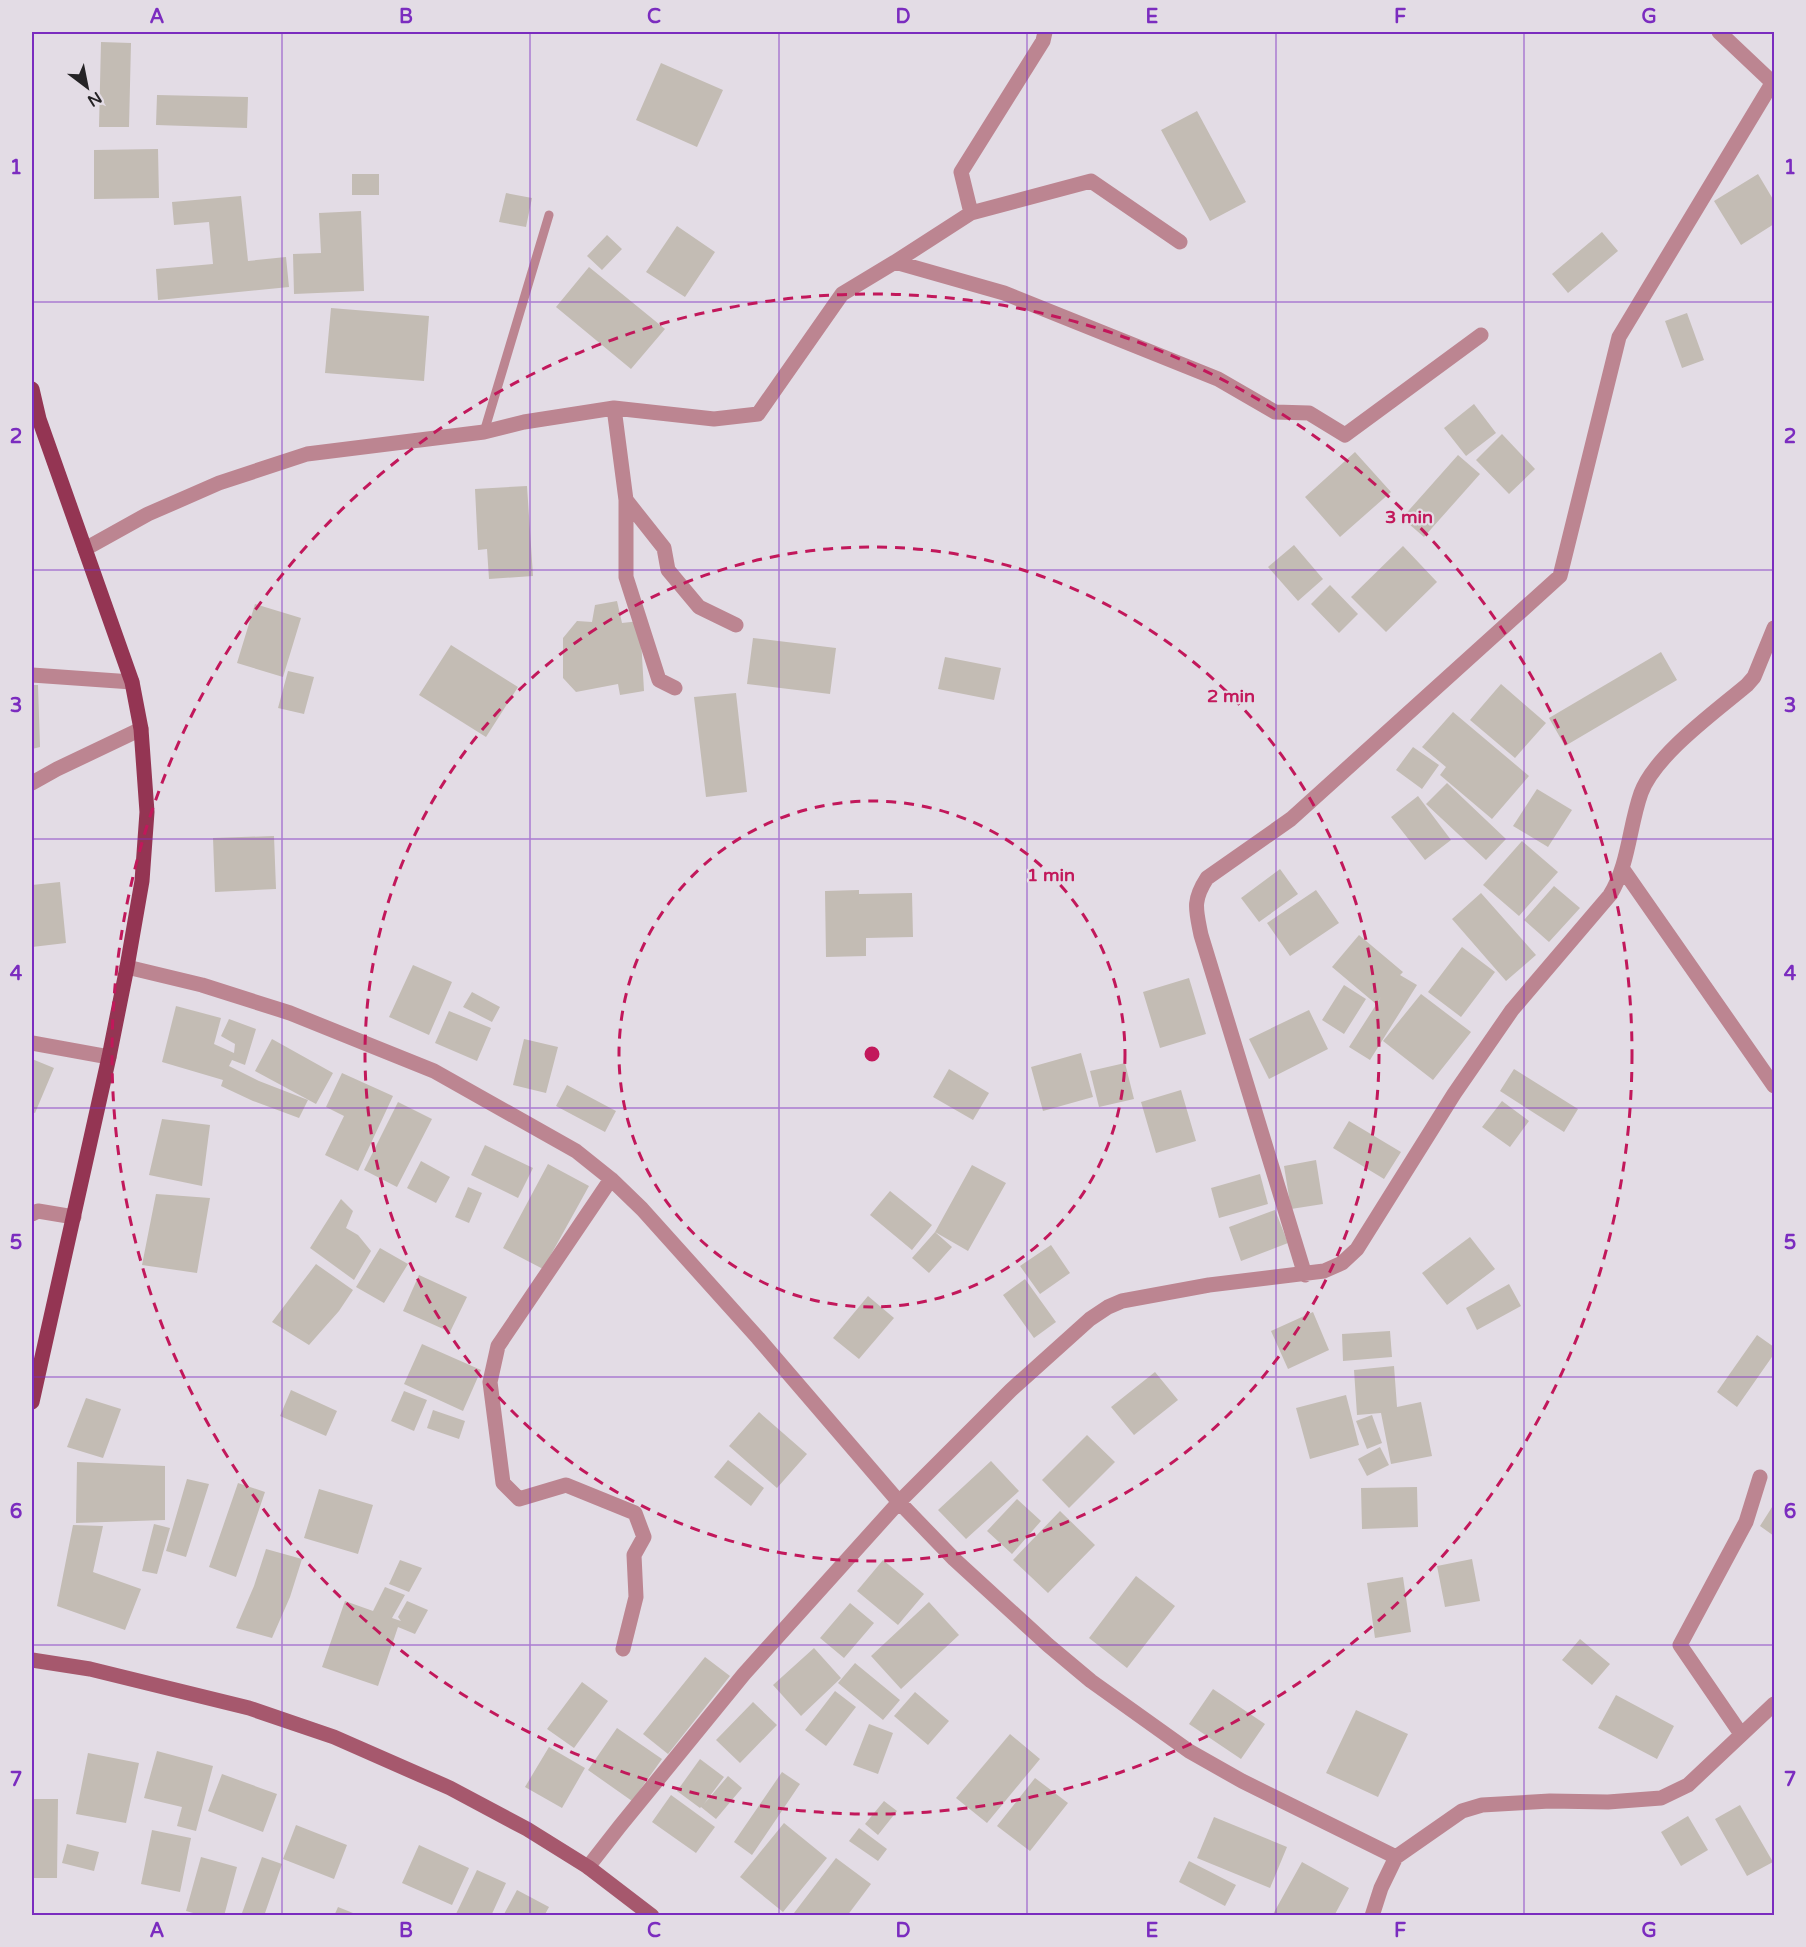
<svg xmlns="http://www.w3.org/2000/svg" width="1806" height="1947" font-family="'Varela Round',sans-serif">
	<style>
		.building { fill: #c3bcb4 }
		.lines { fill: none; stroke-linecap: round; stroke-linejoin: round }
		.lane { stroke: #bc8591; stroke-width: 9 }
		.street { stroke: #bc8591; stroke-width: 15 }
		.secondary { stroke: #a6586d; stroke-width: 15 }
		.primary { stroke: #943553; stroke-width: 15 }
		.grid { fill: none; stroke: #7b2cbf; stroke-width: 1.5; stroke-opacity: 0.55 }
		.ring { fill: none; stroke: #c2185b; stroke-width: 3; stroke-dasharray: 10 8 }
		.centre { fill: #c2185b; stroke: #e3dce5; stroke-width: 3 }
		.ring-label { font-size: 18px; text-anchor: middle; font-weight: bold; fill: #c2185b; stroke: #e3dce5; stroke-width: 4.5; stroke-linejoin: round; paint-order: stroke }
		.neatline { fill: none; stroke: #7b2cbf; stroke-width: 2 }
		.grid-label { font-size: 20px; text-anchor: middle; font-weight: bold; fill: #7b2cbf }
	</style>
	<rect width="100%" height="100%" fill="#e3dce5"/>
	<path class="building" d="M101,42l30,1 -2,84h-30z
		M661,63l62,27 -26,57 -61,-27z
		M157,95l91,2 -1,31 -91,-3z
		M1197,111l49,91 -36,19 -49,-91z
		M158,149l1,49 -65,1v-49z
		M352,174h27v21h-27z
		M1758,174l16,27v23l-33,21 -27,-44z
		M506,193l26,5 -6,29 -27,-5z
		M241,196l7,65 38,-4 3,30 -131,13 -2,-31 57,-5 -4,-42 -35,3 -2,-23z
		M361,211l3,80 -70,3 -1,-40 28,-1 -2,-40z
		M677,226l38,26 -30,45 -39,-25z
		M1602,232l16,19 -50,42 -16,-19z
		M607,235l15,14 -20,21 -15,-14z
		M589,267l76,62 -34,40 -75,-62z
		M331,308l98,8 -5,65 -99,-8z
		M1687,313l17,47 -22,8 -17,-47z
		M1474,404l22,29 -30,23 -22,-28z
		M1502,434l33,35 -26,25 -33,-34z
		M1355,452l36,40 -51,45 -35,-40z
		M1458,455l22,19 -56,63 -22,-19z
		M527,486l6,90 -44,3 -2,-30 -9,1 -3,-61z
		M1294,545l29,34 -25,22 -30,-34z
		M1403,546l34,36 -51,50 -35,-35z
		M1330,585l28,29 -19,19 -28,-29z
		M617,601l5,22 18,-2 4,70 -24,4 -2,-11 -42,8 -13,-14v-40l14,-17 15,1 3,-17z
		M255,604l46,14 -18,59 -46,-14z
		M753,638l83,10 -6,46 -83,-10z
		M451,645l67,42 -32,50 -67,-42z
		M1661,652l16,28 -112,66 -16,-28z
		M945,657l56,11 -7,32 -56,-11z
		M288,671l26,6 -10,37 -26,-6z
		M1501,684l45,39 -31,35 -45,-38z
		M32,685h6l2,62 -8,2z
		M736,693l11,99 -41,5 -12,-100z
		M1453,712l76,64 -37,43 -52,-44 6,-8 -24,-20z
		M1413,747l26,18 -17,24 -26,-19z
		M1447,783l59,56 -20,21 -60,-56z
		M1537,789l35,21 -24,37 -35,-21z
		M1418,796l33,44 -26,20 -34,-43z
		M274,836l2,53 -61,3 -2,-54z
		M1522,841l36,31 -39,44 -36,-31z
		M1280,869l18,25 -39,28 -18,-24z
		M60,882l6,61 -34,4v-62z
		M1554,886l26,22 -31,34 -25,-22z
		M859,890v4l53,-1 1,44 -47,1v18l-40,1 -1,-66z
		M1316,890l23,33 -49,33 -23,-33z
		M1481,893l55,62 -30,26 -54,-62z
		M1359,935l44,37 -3,3 17,10 -47,75 -21,-13 32,-50 -5,7 -44,-37z
		M1462,947l33,25 -34,45 -33,-25z
		M413,965l39,17 -23,53 -40,-18z
		M1189,978l17,56 -46,14 -17,-56z
		M1344,985l22,14 -22,35 -22,-14z
		M472,992l28,15 -8,15 -29,-15z
		M1421,994l50,38 -38,48 -50,-39z
		M176,1006l45,12 -7,26 20,9 1,-9 -14,-8 8,-17 27,10 -11,36 -13,-5 -3,6 30,15 49,19 -9,18 -46,-17 -32,-15 2,-6 -61,-18z
		M1309,1010l19,39 -59,30 -20,-40z
		M449,1011l42,17 -14,33 -42,-18z
		M272,1039l61,34 -17,31 -61,-33z
		M524,1039l34,8 -12,46 -33,-8z
		M1081,1053l12,44 -50,14 -12,-44z
		M32,1059l22,9 -19,45 -3,-1z
		M1125,1063l9,36 -35,8 -9,-36z
		M949,1069l40,24 -16,27 -40,-23z
		M1514,1069l64,40 -14,23 -64,-41z
		M342,1073l51,23 -35,75 -33,-16 19,-39 -18,-9z
		M567,1085l49,26 -11,21 -49,-26z
		M1181,1090l15,51 -40,12 -15,-51z
		M1502,1101l27,20 -19,26 -28,-20z
		M398,1102l34,17 -35,68 -33,-17z
		M162,1119l48,6 -8,61 -53,-11z
		M1349,1121l52,31 -17,27 -51,-31z
		M485,1145l48,23 -15,30 -47,-23z
		M1316,1160l7,44 -32,5 -7,-43z
		M421,1161l29,16 -14,26 -29,-15z
		M548,1164l41,22 -46,83 -40,-21z
		M972,1165l34,18 -38,68 -33,-19z
		M1260,1174l8,30 -49,14 -8,-30z
		M468,1187l14,6 -13,30 -14,-6z
		M890,1191l42,34 -20,25 -42,-35z
		M156,1194l54,4 -13,75 -55,-8z
		M341,1199l12,12 -7,17 12,7 13,16 -17,29 -44,-32z
		M1275,1210l13,33 -47,18 -12,-34z
		M935,1232l17,15 -23,26 -17,-15z
		M1470,1237l25,32 -48,36 -25,-32z
		M1051,1245l19,28 -30,21 -20,-28z
		M380,1248l28,16 -24,39 -28,-16z
		M316,1264l37,26 -14,21 -30,34 -37,-23z
		M419,1275l48,22 -17,35 -47,-21z
		M1025,1279l31,43 -22,16 -31,-43z
		M1509,1284l12,22 -44,24 -11,-22z
		M868,1296l26,22 -35,41 -26,-21z
		M1313,1312l16,38 -41,19 -17,-38z
		M1390,1331l2,26 -49,4 -1,-27z
		M1757,1335l17,12v7l-37,53 -20,-15z
		M422,1344l59,26 -18,41 -59,-27z
		M1394,1366l3,41 24,-5 11,54 -41,8 -10,-51 -24,2 -3,-45z
		M1155,1372l23,28 -44,35 -23,-28z
		M291,1390l46,21 -11,25 -46,-20z
		M404,1391l23,9 -13,31 -23,-10z
		M1346,1395l13,50 -49,14 -14,-51z
		M86,1398l35,11 -18,49 -36,-11z
		M433,1410l32,11 -6,18 -32,-11z
		M759,1412l48,42 -30,34 -48,-42z
		M1372,1415l10,28 -15,6 -11,-28z
		M1087,1435l28,27 -46,46 -27,-28z
		M1380,1447l9,18 -22,11 -9,-17z
		M728,1460l36,28 -13,18 -37,-29z
		M991,1461l28,30 -53,48 -28,-29z
		M77,1462l88,4v54l-89,3z
		M187,1479l22,5 -23,73 -20,-6z
		M238,1483l27,9 -29,85 -27,-10z
		M1417,1487l1,40 -56,2 -1,-41z
		M319,1489l54,16 -15,49 -54,-16z
		M1017,1499l24,22 -29,33 -25,-23z
		M1774,1504v32l-14,-10z
		M1060,1511l35,34 -47,48 -35,-33z
		M154,1524l16,4 -13,46 -15,-3z
		M73,1525l30,1 -10,46 48,17 -16,41 -68,-24z
		M266,1549l36,10 -12,38 -18,41 -36,-10 18,-42z
		M1472,1559l8,42 -35,6 -8,-41z
		M400,1560l22,8 -13,24 -20,-8z
		M883,1560l41,34 -26,31 -41,-34z
		M1136,1576l39,30 -48,62 -38,-30z
		M1403,1577l8,55 -36,6 -8,-55z
		M385,1587l20,8 -13,23 9,3 -3,-4 9,-16 21,9 -13,24 -17,-7 -20,59 -56,-19 23,-66 28,10z
		M929,1602l30,33 -58,54 -30,-33z
		M850,1603l24,20 -30,35 -24,-20z
		M1580,1639l30,25 -18,21 -30,-25z
		M814,1648l27,30 -40,38 -28,-31z
		M705,1657l25,19 -62,78 -25,-20z
		M855,1663l45,37 -17,20 -45,-37z
		M582,1682l26,19 -34,47 -27,-19z
		M1213,1689l52,35 -24,35 -52,-35z
		M835,1691l21,16 -30,39 -21,-16z
		M915,1692l34,29 -21,24 -34,-29z
		M1616,1695l58,31 -17,33 -59,-31z
		M753,1702l24,23 -37,38 -24,-23z
		M1356,1710l52,24 -30,63 -52,-24z
		M869,1724l24,9 -15,41 -25,-9z
		M617,1728l45,31 -30,42 -44,-31z
		M1010,1734l30,25 -53,64 -31,-25z
		M549,1747l36,21 -23,40 -37,-21z
		M157,1751l56,15 -17,65 -19,-5 5,-19 -38,-9z
		M88,1753l51,10 -13,60 -50,-9z
		M700,1759l24,18 -20,27 24,-28 14,12 -26,31 -15,-12 -1,1 -23,-17z
		M782,1772l18,12 -48,71 -18,-13z
		M222,1774l55,20 -14,38 -55,-21z
		M1035,1778l33,25 -38,48 -33,-25z
		M671,1795l44,32 -19,26 -44,-31z
		M32,1799h26l-1,79h-25z
		M884,1801l13,10 -19,24 -13,-11z
		M1740,1805l33,57 -26,14 -32,-57z
		M1688,1816l20,34 -27,16 -20,-34z
		M1214,1817l73,30 -17,41 -73,-30z
		M784,1823l43,35 -44,54 -43,-35z
		M296,1825l51,20 -13,34 -51,-20z
		M859,1828l28,21 -9,12 -29,-20z
		M152,1830l39,8 -11,54 -39,-8z
		M67,1844l32,8 -5,19 -32,-8z
		M419,1845l50,23 -17,37 -50,-22z
		M201,1857l36,10 -13,49h-20l-18,-5z
		M262,1857l20,7 -18,52h-15l-7,-3z
		M836,1858l35,26 -24,32h-49l-4,-3z
		M1189,1861l47,24 -11,21 -46,-24z
		M1302,1862l47,26 -15,28h-62z
		M477,1870l29,13 -15,33h-36z
		M517,1890l32,17 -5,9h-41z
		M338,1907l20,8v1h-24z"/>
	<g class="lines">
		<path class="lane" d="M484,432l65,-217"/>
		<path class="street" d="M1719,32l55,52
			M971,213l-10,-41 82,-131 2,-9
			M895,262l76,-49 120,-32 89,61
			M614,408l12,92 38,48 4,22 31,37 37,18
			M626,500v77l33,103 16,8
			M85,549l63,-35 71,-31 88,-29 177,-22 40,-10 90,-14 100,11 44,-5 84,-120 53,-32 109,31 214,86 57,33 34,1 36,22 136,-100
			M32,675l100,7
			M32,783l25,-14 84,-40
			M1622,868l152,218
			M127,967l75,18 88,28 144,58 142,80 35,28 31,30 116,129 141,164 55,57 94,86 43,36 98,70 53,30 154,76 -15,31 -9,28
			M32,1043l77,14
			M611,1179l-113,167 -8,36 13,101 16,16 47,-14 69,28 9,24 -10,18 2,42 -13,52
			M32,1214l6,-3 36,6
			M1305,1275l-104,-340c-5,-25 -9,-34 6,-57l84,-59 269,-243 59,-239 155,-257
			M1741,1734l-61,-89 66,-123 14,-45
			M1396,1857l66,-46 20,-6 68,-4 58,1 53,-4 27,-13 86,-81
			M588,1867l32,-41 124,-152 155,-172 112,-112 79,-71 18,-12 14,-6 87,-16 115,-14 18,-8 15,-14 97,-155 58,-84 98,-115c19,-31 19,-68 31,-102 14,-38 74,-81 106,-108l7,-8 20,-49"/>
		<path class="secondary" d="M32,1660l58,9 159,39 85,29 116,51 77,41 61,38 64,49"/>
		<path class="primary" d="M32,389l7,30 93,263 9,47 6,83 -5,69 -15,86 -18,90 -77,345"/>
	</g>
	<path class="grid" d="M282,32v1884M530,32v1884M779,32v1884M1027,32v1884M1276,32v1884M1524,32v1884M32,302h1742M32,570h1742M32,839h1742M32,1108h1742M32,1377h1742M32,1645h1742"/>
	<g class="ring">
		<circle cx="872" cy="1054" r="253"/>
		<circle cx="872" cy="1054" r="507"/>
		<circle cx="872" cy="1054" r="760"/>
	</g>
	<circle cx="872" cy="1054" r="9" class="centre"/>
	<g class="ring-label">
		<text x="1409" y="523">3 min</text>
		<text x="1231" y="702">2 min</text>
		<text x="1051" y="881">1 min</text>
	</g>
	<rect width="1806" height="1947" fill="none" stroke="#e3dce5" stroke-width="66"/>
	<g transform="translate(87 87) rotate(148)" stroke="#e3dce5" stroke-width="4.5" paint-order="stroke">
	<path d="M0-4.5L10 22L0 15L-10 22Z" fill="#252326"/>
	<text y="-9" font-size="16" font-weight="bold" text-anchor="middle" fill="#252326">N</text>
	</g>
	<rect x="33" y="33" width="1740" height="1881" class="neatline"/>
	<g class="grid-label">
		<text x="157" y="23">A</text>
		<text x="406" y="23">B</text>
		<text x="654" y="23">C</text>
		<text x="903" y="23">D</text>
		<text x="1152" y="23">E</text>
		<text x="1400" y="23">F</text>
		<text x="1649" y="23">G</text>
		<text x="16" y="174">1</text>
		<text x="1790" y="174">1</text>
		<text x="16" y="443">2</text>
		<text x="1790" y="443">2</text>
		<text x="16" y="712">3</text>
		<text x="1790" y="712">3</text>
		<text x="16" y="980">4</text>
		<text x="1790" y="980">4</text>
		<text x="16" y="1249">5</text>
		<text x="1790" y="1249">5</text>
		<text x="16" y="1518">6</text>
		<text x="1790" y="1518">6</text>
		<text x="16" y="1786">7</text>
		<text x="1790" y="1786">7</text>
		<text x="157" y="1937">A</text>
		<text x="406" y="1937">B</text>
		<text x="654" y="1937">C</text>
		<text x="903" y="1937">D</text>
		<text x="1152" y="1937">E</text>
		<text x="1400" y="1937">F</text>
		<text x="1649" y="1937">G</text>
	</g>
</svg>
